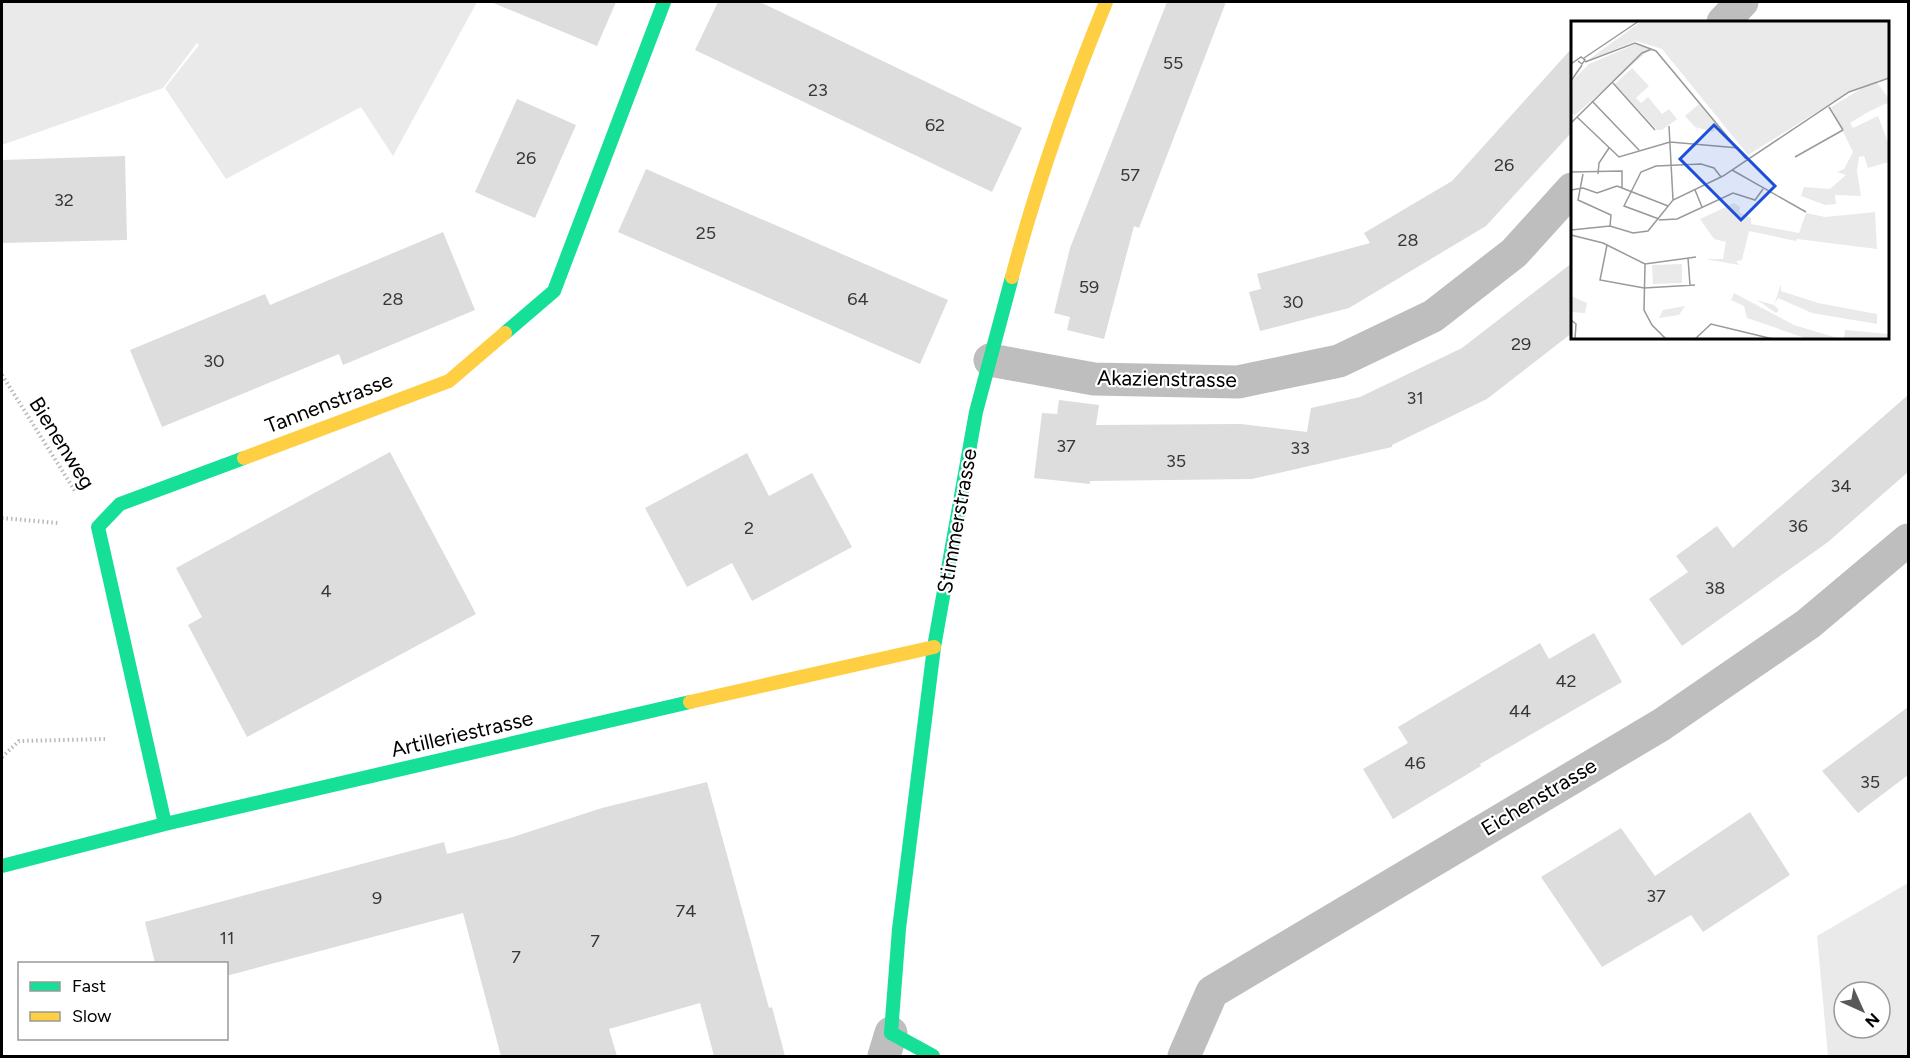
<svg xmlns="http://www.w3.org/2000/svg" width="1910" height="1058" font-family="Figtree,sans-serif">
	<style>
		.green { fill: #eaeaea; fill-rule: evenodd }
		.building { fill: #ddd }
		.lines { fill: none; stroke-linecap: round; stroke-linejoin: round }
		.path { stroke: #b8b8b8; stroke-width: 4; stroke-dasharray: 1.5 3; stroke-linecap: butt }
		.street { stroke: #bebebe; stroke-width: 33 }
		.fast { stroke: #16e098; stroke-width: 14 }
		.slow { stroke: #ffcf43; stroke-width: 14 }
		.labels { text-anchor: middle; stroke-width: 4.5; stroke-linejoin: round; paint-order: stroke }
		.number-label { font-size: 18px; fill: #373737 }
		.street-label { font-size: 21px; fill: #000; stroke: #fff }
		.inset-road { fill: none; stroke: #999; stroke-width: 1.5 }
		.view { fill: #1d4ed8; fill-opacity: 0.15; stroke: #1d4ed8; stroke-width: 3 }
		.inset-edge { fill: none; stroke: #000; stroke-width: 3 }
	</style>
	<rect width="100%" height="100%" fill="#fff"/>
	<path class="green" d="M2,2h475l-84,154 -32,-49 -135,72 -61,-91 34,-43 -2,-2 -34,45 -161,57z
		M1908,883v173h-80l-11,-120zM1844,992h36v36h-36z"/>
	<path class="building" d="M491,2h125l-19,44z
		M718,2h42l262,126 -30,64 -297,-142z
		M1167,2h59l-87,226 -5,-2 -30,113 -37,-9 3,-13 -16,-4 16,-65z
		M1572,48v84l-86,94 -137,82 -89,23 -11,-39 12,-3 -4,-15 113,-31 -6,-10 88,-52z
		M517,99l59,26 -41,93 -60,-26z
		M125,156l2,84 -125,3v-83z
		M646,169l302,131 -28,64 -302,-132z
		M443,232l32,78 -132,55 -4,-11 -177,73 -32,-77 135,-56 5,11z
		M1572,263v70l-85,66 -95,46v2l-140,32 -162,2v3l-56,-6 8,-65 15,1 2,-14 40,5 -3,20 145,-1 66,8 4,-24 49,-11 102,-49z
		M1908,395v77l-80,70 -146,104 -33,-47 39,-27 -12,-16 41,-30 16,22z
		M390,452l86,162 -229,123 -59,-112 14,-8 -26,-49z
		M747,453l22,43 43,-23 40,74 -100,54 -20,-38 -45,24 -42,-79z
		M1594,633l28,49 -142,82 1,2 -88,53 -30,-50 45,-26 -10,-16 142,-84 9,16z
		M1908,707v68l-50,38 -36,-42z
		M707,782l62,226 3,-1 13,49h-71l-14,-53 -91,26 8,27h-116l-38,-143 -237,63v-13h-71l-10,-41 299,-80 3,12 66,-17 89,-29z
		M1750,812l40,63 -87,57 -12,-17 -89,52 -61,-90 80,-49 34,48z"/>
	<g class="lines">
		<path class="path" d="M2,375l73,116
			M2,518l56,5
			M2,757l17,-16 86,-2"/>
		<path class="street" d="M1723,22l19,-20
			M990,360l104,19 144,3 101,-21 94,-45 81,-63 58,-64
			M884,1056l7,-23
			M1184,1056l28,-64 449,-267 147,-101 100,-84"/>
		<path class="fast" d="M505,333l49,-42 110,-289
			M165,824l-67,-297 22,-23 124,-46
			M2,866l163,-42 525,-122
			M933,1056l-42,-23 8,-104 35,-282 42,-235 36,-135"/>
		<path class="slow" d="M1012,277c25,-94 57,-185 94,-275
			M244,458l205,-77 56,-48
			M690,702l244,-55"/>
	</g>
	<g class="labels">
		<g class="number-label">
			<text x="1173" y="69">55</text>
			<text x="818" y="96">23</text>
			<text x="935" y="131">62</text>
			<text x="526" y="164">26</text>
			<text x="1504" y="171">26</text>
			<text x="1130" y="181">57</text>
			<text x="64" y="206">32</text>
			<text x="706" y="239">25</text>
			<text x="1408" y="246">28</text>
			<text x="1089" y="293">59</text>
			<text x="393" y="305">28</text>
			<text x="858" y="305">64</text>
			<text x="1293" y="308">30</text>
			<text x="1521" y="350">29</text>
			<text x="214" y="367">30</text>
			<text x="1415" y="404">31</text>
			<text x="1066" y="452">37</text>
			<text x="1300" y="454">33</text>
			<text x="1176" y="467">35</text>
			<text x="1841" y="492">34</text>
			<text x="1798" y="532">36</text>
			<text x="749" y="534">2</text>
			<text x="1715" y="594">38</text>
			<text x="326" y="597">4</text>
			<text x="1566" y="687">42</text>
			<text x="1520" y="717">44</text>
			<text x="1415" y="769">46</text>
			<text x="1870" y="788">35</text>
			<text x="1656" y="902">37</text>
			<text x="377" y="904">9</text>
			<text x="686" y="917">74</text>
			<text x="227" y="944">11</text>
			<text x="595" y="947">7</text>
			<text x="516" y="963">7</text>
		</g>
		<g class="street-label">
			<text transform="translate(1167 379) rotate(1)" y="7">Akazienstrasse</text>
			<text transform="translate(329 403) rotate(-21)" y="7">Tannenstrasse</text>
			<text transform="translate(62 443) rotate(58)" y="7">Bienenweg</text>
			<text transform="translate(957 521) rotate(-80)" y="7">Stimmerstrasse</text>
			<text transform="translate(462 734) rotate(-13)" y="7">Artilleriestrasse</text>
			<text transform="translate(1539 797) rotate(-31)" y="7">Eichenstrasse</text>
		</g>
	</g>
	<g transform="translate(1571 21)">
		<rect width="318" height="318" fill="#fff"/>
		<path d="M71,0h247v57l-13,3 13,18v7l-2,-3 -17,8 -20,12 3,5 25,-12 11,29v17l-21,6 -4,-12 -5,1 -2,14 4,25 -26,-1 1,9 -11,1 -24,-9 3,-9 26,2 16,-14 -9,-3 7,-3 9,-17 -22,-45 38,-23 -20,8 -101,63 -86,-106 -26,-8 -48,19zM65,23l14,5 -75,66 -4,-2 2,-33 16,-16zM61,47l17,18 -13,12 5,5 7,-6 14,17 7,-5 8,10 -15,11h-5l-42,-46zM128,83l19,22 -5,6 -18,-5 -10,-11zM163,182l6,4 -1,5 12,6v6l48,9 7,-20 19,4 50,-5 2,37 -80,-10 -1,2 -47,-10 -7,29 -6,1 3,4 -34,-6h18l3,-17 -12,-3 -14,-20zM111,243v19l-29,1 -1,-19zM210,263v7l37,12 59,11v10l-65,-11 -34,-15 -4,7 5,5 -3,3 -19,-13 17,5zM163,272l60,32 47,14h-33l-61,-21 -3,-12 -13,-6zM0,275l16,7 -2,10 -14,-1zM114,285l-6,9 -20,3 4,-8zM274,309l44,4v5h-45z" fill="#eaeaea"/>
		<path class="inset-road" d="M13,37l55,-37M14,41l50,-19 21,8 90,108M0,43l10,-7 4,3 -3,4 -4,-3M0,60l11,-16M42,62l42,47M21,80l47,49M258,86l14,23M6,96l42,40 51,-15 69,6M0,102l71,-70 10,-4M98,105l4,74M224,136l48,-27M161,149l74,42M0,151l51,-1v17M12,153l-5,26 33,15 -1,11M27,153l1,-11 10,-15M46,165l51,20M0,169l12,-2 14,5 20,-7M124,169l7,17M88,198l-35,-13 17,-34 15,-6 45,-2 13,4 7,9M88,199l18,-1 56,-26 22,7 8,-11M0,209l39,-4 23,7 15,-2 25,-31 50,-24 126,-84 40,-14M0,214l32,8 42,21 51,-7M36,224l-7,35 44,8 51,-3M117,237l2,27M74,243l-1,46 8,15 14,14M0,299l5,4 -1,15M124,318l16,-15 62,15"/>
		<path class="view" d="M143,104l61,61 -34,34 -61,-61z"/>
		<rect width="318" height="318" class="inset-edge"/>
	</g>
	<rect width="1910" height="1058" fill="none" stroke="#000000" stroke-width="6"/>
	<rect x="18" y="962" width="210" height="78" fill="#ffffff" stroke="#999999" stroke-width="1.5"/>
	<rect x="30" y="982" width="30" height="9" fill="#16e098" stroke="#999999" stroke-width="1.5"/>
	<text x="72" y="992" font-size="18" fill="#000000">Fast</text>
	<rect x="30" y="1012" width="30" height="9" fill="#ffcf43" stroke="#999999" stroke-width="1.5"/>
	<text x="72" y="1022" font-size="18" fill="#000000">Slow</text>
	<g transform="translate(1862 1010) rotate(135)"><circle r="28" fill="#ffffff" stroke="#999999" stroke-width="1.5"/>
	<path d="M0-4.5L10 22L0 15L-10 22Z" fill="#595959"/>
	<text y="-9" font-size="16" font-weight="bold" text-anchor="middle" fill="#000000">N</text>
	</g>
</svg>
